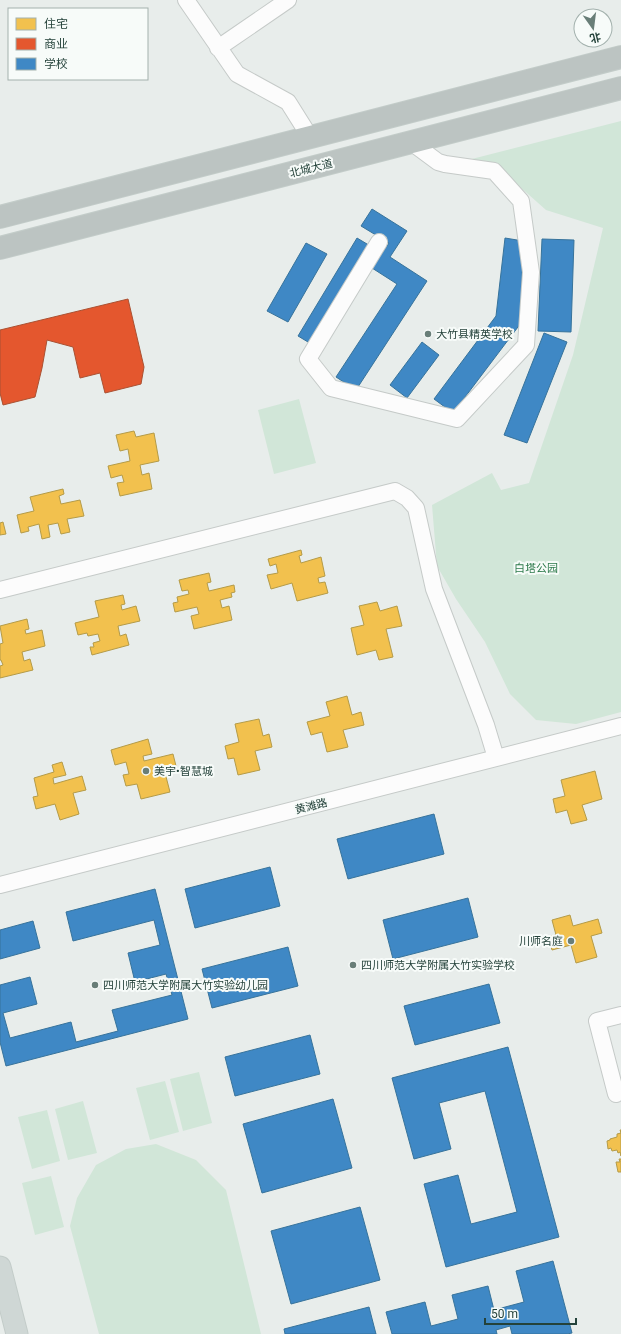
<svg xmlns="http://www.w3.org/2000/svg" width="621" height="1334" font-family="Roboto,'Noto Sans SC',sans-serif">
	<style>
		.green { fill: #d1e6d8 }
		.homes { fill: #f2c14e; stroke: #b49b48 }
		.shops { fill: #e4572e; stroke: #aa5132 }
		.schools { fill: #3f88c5; stroke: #37739b }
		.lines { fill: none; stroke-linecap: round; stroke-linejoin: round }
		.minor-casing { stroke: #c5cac8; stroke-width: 18 }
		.major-casing { stroke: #c3ccc9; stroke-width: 23 }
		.highway-casing { stroke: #c3ccc9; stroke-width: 24 }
		.minor { stroke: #fcfcfc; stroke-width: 16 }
		.major { stroke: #cfd7d5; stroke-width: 21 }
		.highway { stroke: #bcc4c2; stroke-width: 22 }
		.poi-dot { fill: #697e78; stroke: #f7fbf9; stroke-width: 1.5 }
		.labels { text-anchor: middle; stroke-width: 4; stroke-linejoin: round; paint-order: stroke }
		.street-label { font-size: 11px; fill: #24423a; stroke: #f7fbf9 }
		.poi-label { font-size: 11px; fill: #24423a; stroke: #f7fbf9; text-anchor: start }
		.park-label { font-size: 11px; fill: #2d7a4b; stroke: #f7fbf9 }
	</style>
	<rect width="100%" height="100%" fill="#e8edeb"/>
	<path class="green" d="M621,121v591l-45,12 -40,-4 -26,-26 -25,-52 -29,-43 -19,-33 -5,-61 60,-32 9,17 28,-7 44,-128 30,-127 -57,-18 -45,-40 -41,-8z
		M299,399l17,64 -42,11 -16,-64z
		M199,1072l13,51 -29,8 -13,-52z
		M165,1081l14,51 -29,8 -14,-52z
		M83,1101l14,52 -29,7 -13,-51z
		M47,1110l13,51 -28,8 -14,-52z
		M156,1144l40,16 30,30 35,144h-162l-29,-108 7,-28 19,-33 30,-16z
		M51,1176l13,51 -29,8 -13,-52z"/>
	<path class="homes" d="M115,333l3,12 -5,1 3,11 17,-4 6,27 -32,8 -5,-20 -14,3 -2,-8 10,-2 -2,-9 -11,3 -3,-14z
		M22,350l2,8 14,-3 3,13 -16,4 2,6 6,-1 3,12h-4l2,6h-3l-1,-2 -23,6 1,3 -5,1 -3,-14 6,-1 -1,-8 -5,1v-24l5,-1 1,7 10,-3 -2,-9z
		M134,431l2,6 18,-4 5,28 -19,4 2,10 7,-2 3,16 -32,7 -3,-13 7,-1 -2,-7 -11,3 -3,-12 22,-5 -2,-12 -8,2 -4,-16z
		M63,489l1,5 -5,2 2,8 19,-4 4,16 -17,3 3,13 -9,2 -3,-11 -10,2 2,12 -8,2 -3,-15 -11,3 1,4 -8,2 -4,-18 17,-4 -4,-14z
		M3,522l3,12 -6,1v-12z
		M301,550l1,5 -3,1 2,7 20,-6 4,19 -7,2 1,5 6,-1 3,11 -31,8 -5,-18 -21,6 -4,-14 11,-2 -2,-9 -6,2 -2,-7z
		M209,573l2,9 -4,1 2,8 25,-6 1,7 -4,1 1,4 -12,3 2,8 7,-2 3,14 -38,9 -3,-13 8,-2 -2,-7 -22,5 -2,-9 5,-1 -1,-5 12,-3 -1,-4 -6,1 -3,-11z
		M123,595l2,9 -4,1 1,5 14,-4 4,15 -22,5 2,10 6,-2 3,11 -37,10 -2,-8h4l-1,-4 7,-2 -2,-7 -10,2 -1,-3 -9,2 -3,-12 24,-6 -4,-16z
		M377,602l3,9 17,-5 5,20 -16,3 7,28 -14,3 -3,-10 -19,5 -6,-27 13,-3 -5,-19z
		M27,619l2,10 -4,1 1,4 16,-4 3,16 -23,6 2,9 6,-2 3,11 -33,8v-12l3,-1 -2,-5h-1v-16l3,-1 -3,-17z
		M347,696l5,19 9,-3 3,13 -21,5 5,17 -21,5 -5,-20 -11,3 -4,-13 23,-6 -4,-14z
		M259,719l4,17 6,-2 3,13 -17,4 5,19 -22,5 -4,-17 -6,1 -3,-13 14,-4 -4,-18z
		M148,739l4,15 -9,2 1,5 29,-7 3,12 -12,3 6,23 -29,7 -4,-15 -11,2 -3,-11 6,-1 -3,-12 -11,3 -4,-15z
		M62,762l4,13 -13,3 1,6 28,-8 4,14 -13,3 6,21 -19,6 -5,-16 -19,5 -3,-12 5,-1 -4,-18 20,-6 -2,-7z
		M595,771l7,28 -20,6 5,15 -16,4 -4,-14 -11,3 -3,-14 12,-3 -4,-16z
		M570,915l3,11 25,-7 4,14 -11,3 6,21 -21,6 -5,-18 -19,5 -4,-13 8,-2 -4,-15z
		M620,1130h1v26l-1,-4 -2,1 -1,-3 -5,1 -1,-3 -3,1 -1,-8 3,-1v-1l7,-2v-3l4,-1z
		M619,1159h2v13h-3l-2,-10h4z"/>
	<path class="shops" d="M128,299l16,68 -3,17 -36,9 -5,-20 -20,5 -7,-31 -26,-7 -5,28 -7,29 -32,8 -3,-12v-63z"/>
	<path class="schools" d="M372,209l35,22 -17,26 37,24 -71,109 -20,-13 61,-93 -25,-16 17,-25 -28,-17z
		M357,238l15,9 -59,98 -15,-9z
		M505,238l18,3 -2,82 -68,90 -19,-14 62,-83z
		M542,239l32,1 -3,92 -33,-1z
		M306,243l21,11 -39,68 -21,-11z
		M544,333l23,9 -40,101 -23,-8z
		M422,342l17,13 -32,43 -17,-13z
		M434,814l10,40 -96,25 -11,-40z
		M270,867l10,39 -85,22 -10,-39z
		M155,889l33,130 -182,47 -6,-24v-57l30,-8 7,27 -34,9 7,25 61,-16 5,20 42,-11 -6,-21 60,-15 -6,-21 -31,8 -7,-29 32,-8 -6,-25 -81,21 -7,-29z
		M468,898l10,39 -85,22 -10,-39z
		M33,921l7,27 -40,11v-29z
		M288,947l10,39 -86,22 -10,-39z
		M489,984l11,39 -85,22 -11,-39z
		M310,1035l10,39 -85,22 -10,-39z
		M508,1047l51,190 -113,30 -22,-83 34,-9 13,49 46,-12 -32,-121 -46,12 12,46 -37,10 -22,-81z
		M333,1099l19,69 -90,25 -19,-69z
		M360,1207l20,73 -89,24 -20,-73z
		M553,1261l19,72 -5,1h-55l-2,-8 -14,4 1,4h-105l-6,-22 39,-10 6,24 27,-7 -6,-24 36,-9 6,24 30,-8 -8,-31z
		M369,1307l7,27h-91l-1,-5z"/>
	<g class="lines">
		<defs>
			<path id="minor" d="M186,0l51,74 51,28 22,35
				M218,48l70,-48
				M379,242l-71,117 23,29 126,31 69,-74 5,-73 -10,-71 -27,-30 -49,-7 -7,-2 -27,-20
				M0,590l395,-99 12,7 9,10 18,81 52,136 10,33
				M0,885l621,-159
				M616,1094l-19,-73 24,-6"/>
			<path id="major" d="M0,1267l17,67"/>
			<path id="highway" d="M0,217l621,-160
				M0,248l621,-160"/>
		</defs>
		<use href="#minor" class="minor-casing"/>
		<use href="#major" class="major-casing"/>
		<use href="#highway" class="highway-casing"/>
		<use href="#minor" class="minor"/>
		<use href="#major" class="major"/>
		<use href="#highway" class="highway"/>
	</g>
	<g class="poi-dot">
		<circle cx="428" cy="334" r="4"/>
		<circle cx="146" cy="771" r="4"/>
		<circle cx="571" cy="941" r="4"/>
		<circle cx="353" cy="965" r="4"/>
		<circle cx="95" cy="985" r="4"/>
	</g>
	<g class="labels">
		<g class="street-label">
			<text transform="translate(311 168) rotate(-14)" y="4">北城大道</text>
			<text transform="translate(311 806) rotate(-14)" y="4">黄滩路</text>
		</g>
		<g class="poi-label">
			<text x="436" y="338">大竹县精英学校</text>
			<text x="154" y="775">美宇•智慧城</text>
			<text x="563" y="945" text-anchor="end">川师名庭</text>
			<text x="361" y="969">四川师范大学附属大竹实验学校</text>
			<text x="103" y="989">四川师范大学附属大竹实验幼儿园</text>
		</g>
		<g class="park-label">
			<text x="536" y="572">白塔公园</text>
		</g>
	</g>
	<rect x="8" y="8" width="140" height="72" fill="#f7fbf9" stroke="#a3b1ad"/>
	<rect x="16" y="18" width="20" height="12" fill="#f2c14e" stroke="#a3b1ad"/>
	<text x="44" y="28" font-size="12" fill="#24423a">住宅</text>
	<rect x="16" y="38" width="20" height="12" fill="#e4572e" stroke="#a3b1ad"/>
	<text x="44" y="48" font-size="12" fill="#24423a">商业</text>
	<rect x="16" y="58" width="20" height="12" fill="#3f88c5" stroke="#a3b1ad"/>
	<text x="44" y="68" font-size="12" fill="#24423a">学校</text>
	<g transform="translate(593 28) rotate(166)"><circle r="19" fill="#f7fbf9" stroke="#a3b1ad"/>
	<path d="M0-3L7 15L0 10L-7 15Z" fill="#697e78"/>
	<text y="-6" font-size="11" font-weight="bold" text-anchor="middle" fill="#24423a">北</text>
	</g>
	<path d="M485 1318v6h91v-6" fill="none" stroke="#24423a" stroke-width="2"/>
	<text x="491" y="1318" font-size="12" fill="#24423a" stroke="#f7fbf9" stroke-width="3" paint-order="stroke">50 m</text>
</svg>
